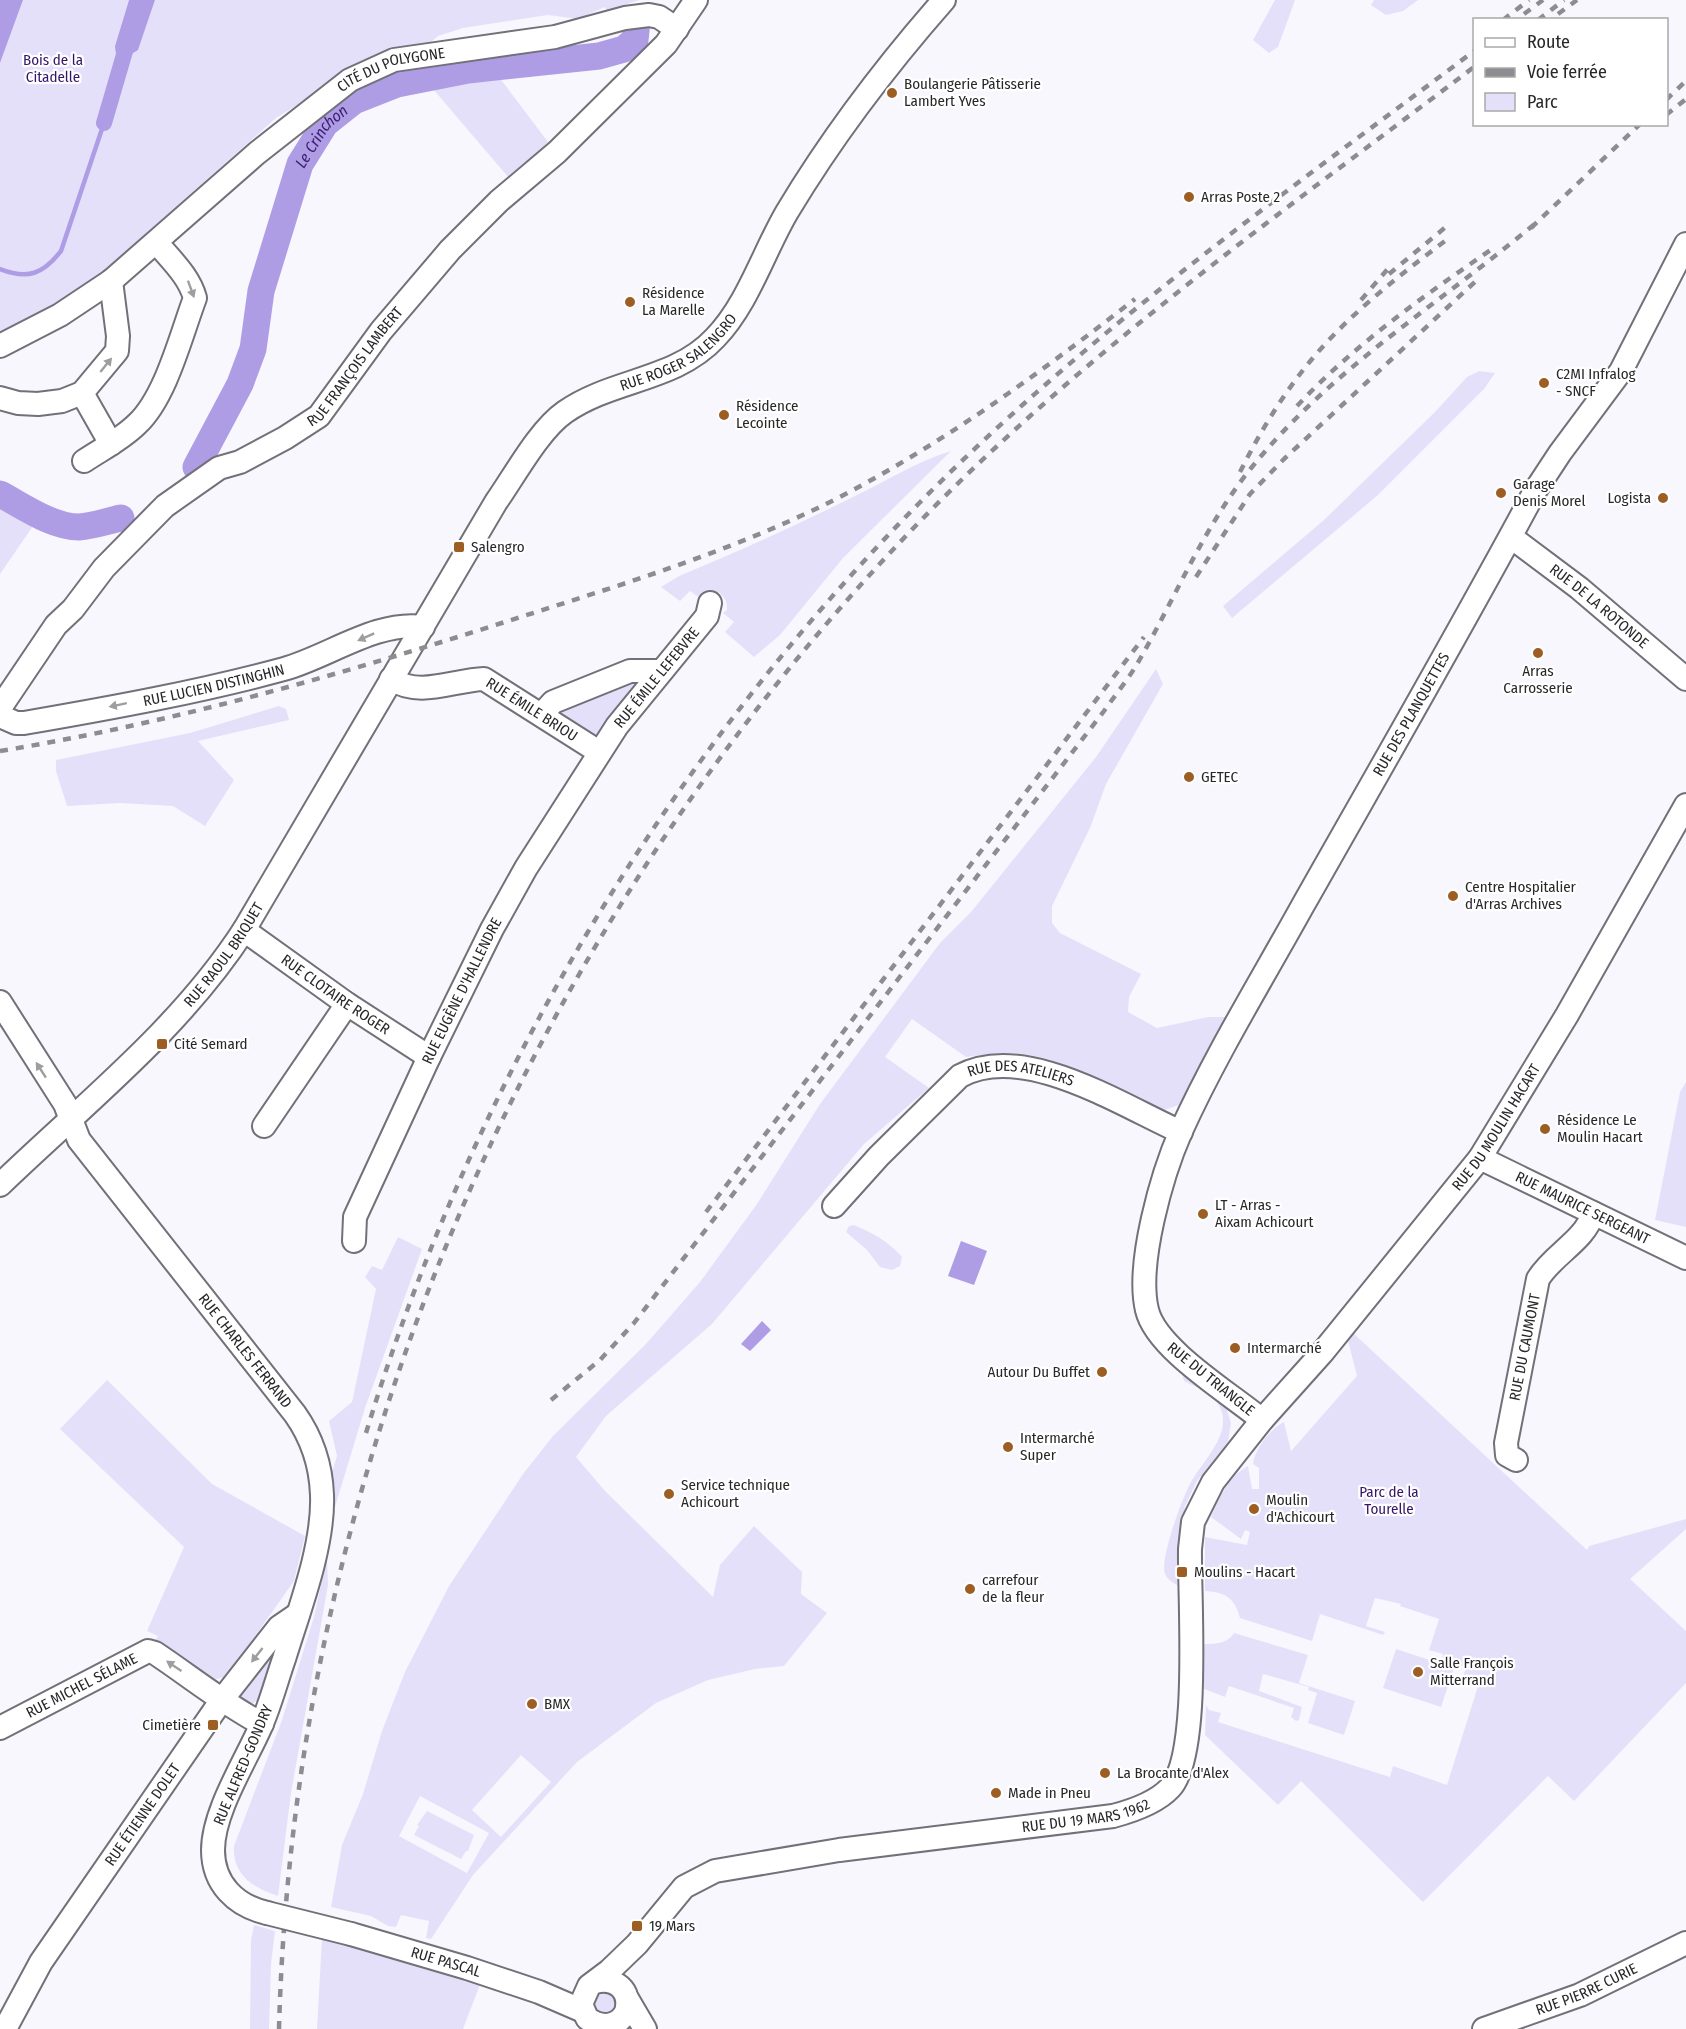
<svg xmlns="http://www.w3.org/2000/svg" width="1686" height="2029" font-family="'Fira Sans Condensed',sans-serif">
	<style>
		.green { fill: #e5e0fa; fill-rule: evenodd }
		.water { fill: #ae9de5 }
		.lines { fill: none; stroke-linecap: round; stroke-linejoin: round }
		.stream { stroke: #ae9de5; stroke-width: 4.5 }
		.canal { stroke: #ae9de5; stroke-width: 16 }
		.river { stroke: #ae9de5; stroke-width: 27 }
		.minor-casing { stroke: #727078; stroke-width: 26 }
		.minor { stroke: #fff; stroke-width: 22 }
		.rail { stroke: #8d8c91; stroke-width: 4.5; stroke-dasharray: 8 8; stroke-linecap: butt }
		.minor-bridge-casing { stroke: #727078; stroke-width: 26; stroke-linecap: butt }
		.minor-bridge { stroke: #fff; stroke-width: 22 }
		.oneway { fill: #9e9e9f }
		.poi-dot { fill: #9c5e23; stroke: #fff; stroke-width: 2 }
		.labels { text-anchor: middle; stroke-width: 4.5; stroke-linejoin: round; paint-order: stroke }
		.park-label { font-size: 15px; fill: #361669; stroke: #fff }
		.street-label { font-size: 15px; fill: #28272a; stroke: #fff }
		.poi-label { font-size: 15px; fill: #28272a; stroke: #fff; text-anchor: start }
		.water-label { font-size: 16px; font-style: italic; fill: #3b1d70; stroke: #fff }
	</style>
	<rect width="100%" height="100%" fill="#f8f7fe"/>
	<path class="green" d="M23,0h106l-14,46 23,4 17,-50h484l-32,11 -2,-4 -27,12 -30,-4 -85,13 -25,8 -24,20 3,15 202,-29 8,-8v-14l16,-2 2,15 -2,9 -10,16 -137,15 52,69 -39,36 -82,-96 -71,22 -27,20 -11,13 -14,27 -32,100 -18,90 -14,37 -37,77 -10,-1 37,-65 20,-47 5,-56 10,-44 44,-116 -14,-16 54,-44 -7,-7 -17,16 -49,30 -130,115 11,10 -157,103v-283z
		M1275,0h20l-17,47 -9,6 -16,-13z
		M1374,0h44l-15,11 -17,4 -15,-10z
		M1479,371l16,2 -11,16 -106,106 -146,123 -9,-12 101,-86 111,-108 32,-35z
		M951,451l-108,107 -63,77 -26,22 -29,-25 9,-10 -11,-9 4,-3c0,-9 -2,-13 -9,-18l-14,2 -3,5 -11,-8 -10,10 -19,-14 18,-11c58,-24 116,-50 172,-78 34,-16 64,-36 100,-47z
		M0,489c25,13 54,33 83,34 13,0 24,-5 37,-8l1,5 -35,8 -46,-12 -40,58z
		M1156,669l7,15 -57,100 -16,44 -38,78v17l8,10 81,41 -12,23 -1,15 29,16 51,-11h18l-44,87 -21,7c-37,-18 -87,-48 -127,-55 -23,-5 -45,-2 -68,1l-54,-38 -27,38 44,31 -65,56 -152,180 -106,92 -30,41 29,34 108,106 7,-32 34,-39 48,46 -1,22 26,19 -43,53 -29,3 -47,11 -52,23 -79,59 -104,113 -42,64 -5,-1 3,-17 -28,-6 -5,12 -8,-1 -17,-10 -40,-9 11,-62 21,-51 19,-63 23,-59 44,-86 74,-112 30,-38 93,-92 54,-62 57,-78 63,-100 120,-161 31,-31 125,-155zM521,1755l30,27 -50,55 -29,-27zM420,1796l69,37 -22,40 -68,-37z
		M633,679l5,6 -37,53 -9,2 -32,-21 -1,-7z
		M279,706l7,3 3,11 -91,21 36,39 -29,46 -32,-20 -53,-3 -53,3 -11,-35v-11l134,-27z
		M1686,1082v145l-31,-7 25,-128z
		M854,1225c19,8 34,16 48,32l-2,9 -8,4 -12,-3 -13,-17 -21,-18 3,-6z
		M398,1237l24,12 -57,159 -30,99 -3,-35 5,-16 -8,-35 23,-19 24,-113 -11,-12 7,-11 10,4z
		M1352,1332l235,218 2,-4 97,-27v10l-56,50 56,52v52l-112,118 -26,-25 -125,126 -122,-121 -23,24 -73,-70 1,-30 3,5 12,3 -3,9 172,55 3,-11 54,19 32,-102 -16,-6 3,-10 -24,-7 1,-6 -14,-4 10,-31 -39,-13 1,-2 -26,-6 -9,28 19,6 -2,3 -63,-21 -8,27 -72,-23c-5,-20 -15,-26 -35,-27v-54l42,8 3,-13 -5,-2 -4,9 -30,-22c9,-20 17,-40 37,-51l4,23h7v-21l-6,-4c2,-15 17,-35 31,-42l7,29 66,-75 -10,-39z
		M1182,1373h4l40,34 5,16 -3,19 -31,39 -12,25 -7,34 -1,45c-7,-4 -13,-8 -13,-17 0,-19 17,-67 26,-84 10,-20 39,-46 32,-71 -4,-17 -24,-25 -38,-32z
		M107,1380l105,104 93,52 -11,45 -68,96 -15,3 -58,-37 5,-7 -11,-5 37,-84 -124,-118z
		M327,1557l1,28 -37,208 -13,103c-25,-8 -46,-22 -44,-50l48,-126 32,-103z
		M1234,1633l74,22 -9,28 56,18 -11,34 -36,-12 9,-30 -9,-3 1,-3 -46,-13 -4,17 43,16 -3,13 -3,1 -5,-4 3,-9 -65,-22 -4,11 -23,-9 1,-44c12,0 24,0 31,-11z
		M279,1635c-5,21 -8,65 -32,71l-9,-10z
		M1396,1649l58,19 -13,39 -58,-19z
		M427,1811l47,24 -6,16h-2l-5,8 -47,-24 5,-9 -2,-1z
		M254,1925l21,6 -4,33 -2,65h-19l1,-89z
		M351,1934l133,40 -21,55h-146l5,-91 18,5z
		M599,1990l15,5 3,10 -6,10 -16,-2 -4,-15z"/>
	<path class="water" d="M0,0h23l-23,63z
		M129,0h26l-17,50 -21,13 -2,-17z
		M961,1241l26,10 -13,34 -26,-9z
		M762,1321l9,9 -21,21 -9,-7z"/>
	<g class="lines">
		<path class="stream" d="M0,269c28,11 43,5 61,-18l43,-128"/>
		<path class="canal" d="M104,123l36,-123"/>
		<g class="river">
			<path id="s1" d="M196,467l44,-83 13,-35 8,-58 39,-127 25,-40 29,-23 43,-17 71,-14 131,-14 25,-7 11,-9 2,-19"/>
			<path d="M0,494c23,12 52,33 79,33 14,-1 28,-6 42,-9"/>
		</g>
		<defs>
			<g id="minor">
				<path id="s2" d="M0,346l60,-31 51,-34 146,-128 93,-73 44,-20 161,-23 70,-19 24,-3 10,2 18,12"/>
				<path d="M82,393l29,51"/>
				<path d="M0,398l18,5 20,1 24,-3 20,-8 35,-42 1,-15 -7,-55"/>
				<path d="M84,461c18,-12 38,-22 53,-37 29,-27 44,-89 58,-126 -6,-22 -24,-38 -38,-55"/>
				<path id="s3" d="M1511,537l68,51 107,91"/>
				<path id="s4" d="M391,679c29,19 62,1 93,0l115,73"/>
				<path id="s5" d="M0,708l56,-83 17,-16 31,-41 61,-62 54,-38 21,-6 45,-24 34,-22 62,-85 69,-81 49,-49 58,-49 109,-108 30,-44"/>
				<path d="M542,714l11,-12 77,-31h29"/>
				<path id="s6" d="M0,716l16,7h8c87,-15 175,-31 260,-54 44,-12 93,-49 139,-42"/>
				<path id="s7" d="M244,930l103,74 82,53"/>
				<path id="s8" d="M0,1002l65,102 14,36 216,274c17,24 26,52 27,81 2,51 -23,115 -38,164 -8,23 -14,47 -24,69 -15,34 -47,84 -47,122 0,34 23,56 54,63"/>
				<path d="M264,1126l83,-122"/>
				<path id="s9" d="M1480,1158l206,100"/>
				<path id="s10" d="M0,1185c84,-81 180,-156 244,-255l252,-428c19,-27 43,-72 69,-90 47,-33 110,-31 150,-74 33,-34 48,-85 72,-126 45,-75 99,-146 157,-212"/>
				<path id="s11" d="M834,1206l45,-50 81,-80c64,-35 162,30 221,56"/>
				<path id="s12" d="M354,1241l1,-24 74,-160 63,-128 34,-61 91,-142 90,-110 3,-13"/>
				<path id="s13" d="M1262,1420c-31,-26 -106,-71 -115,-110 -11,-46 15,-136 34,-179 35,-77 80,-150 121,-224 78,-138 158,-276 233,-416l25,-38 61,-82 65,-127"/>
				<path id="s14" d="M1516,1460l-9,-5 -1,-12 32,-164c15,-25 47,-38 55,-66"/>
				<path id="s15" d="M0,1728l148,-77 7,2c36,24 69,51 107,71"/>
				<path id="s16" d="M351,1934l116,34 72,24 44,19"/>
				<path id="s17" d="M595,1982c20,-5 37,8 31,30 -8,15 -25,17 -39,6l-6,-14 8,-18 20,-15 28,-27 47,-57 31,-16 124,-21 274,-34c19,-5 43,-13 57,-28 31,-32 19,-190 20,-239l3,-27 20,-40 49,-62 60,-67 158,-195 87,-143 119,-210"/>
				<path d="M628,2000l17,29"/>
				<path id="s18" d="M5,2029l36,-67 180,-261 58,-74 19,-13"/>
				<path id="s19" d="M1484,2029l96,-34 106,-52"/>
			</g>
		</defs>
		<use href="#minor" class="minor-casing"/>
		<use href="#minor" class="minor"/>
		<path class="rail" d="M1524,14l19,-14
			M1558,14l19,-14
			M1503,20l26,-20
			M1538,20l26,-20
			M1666,100l20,-19
			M1666,115l20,-16
			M1531,228l109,-104
			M1389,274l58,-48
			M1361,300l31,-36
			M1297,406c58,-62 128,-111 198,-159
			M1240,472c17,-34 37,-68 60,-98 41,-54 96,-96 149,-136
			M1196,577l54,-83 34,-35 193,-179
			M0,751c172,-28 339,-76 505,-129 112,-36 226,-70 331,-123 108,-56 204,-126 299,-200
			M706,1212l438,-575
			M551,1400l49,-40 34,-37 470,-612c12,-17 26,-34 36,-52 37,-65 65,-134 112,-192 79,-98 190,-165 285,-245
			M366,1433c114,-376 329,-723 617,-992 153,-143 325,-265 491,-390
			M279,2029c15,-568 257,-1119 655,-1522 164,-165 355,-300 540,-440"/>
		<defs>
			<path id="minor-bridge" d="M267,1913l84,21"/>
		</defs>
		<use href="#minor-bridge" class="minor-bridge-casing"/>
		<use href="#minor-bridge" class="minor-bridge"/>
	</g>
	<defs><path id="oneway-solid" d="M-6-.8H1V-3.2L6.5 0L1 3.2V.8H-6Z" transform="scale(1.5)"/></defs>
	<g class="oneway">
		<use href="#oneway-solid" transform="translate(191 289) rotate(70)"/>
		<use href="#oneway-solid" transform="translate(106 365) rotate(-51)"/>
		<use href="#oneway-solid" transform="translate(366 637) rotate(156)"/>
		<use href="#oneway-solid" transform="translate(118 705) rotate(168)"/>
		<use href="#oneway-solid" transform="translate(41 1070) rotate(-123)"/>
		<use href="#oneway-solid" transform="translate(257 1655) rotate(128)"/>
		<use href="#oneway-solid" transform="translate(174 1666) rotate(-146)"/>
	</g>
	<g class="poi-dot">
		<circle cx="892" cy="93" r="6"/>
		<circle cx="1189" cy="197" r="6"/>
		<circle cx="630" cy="302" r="6"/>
		<circle cx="1544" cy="383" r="6"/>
		<circle cx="724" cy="415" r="6"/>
		<circle cx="1501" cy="493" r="6"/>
		<circle cx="1663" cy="498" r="6"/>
		<rect x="453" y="541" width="12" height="12" rx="3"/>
		<circle cx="1538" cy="653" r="6"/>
		<circle cx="1189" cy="777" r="6"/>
		<circle cx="1453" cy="896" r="6"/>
		<rect x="156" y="1038" width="12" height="12" rx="3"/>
		<circle cx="1545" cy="1129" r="6"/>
		<circle cx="1203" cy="1214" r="6"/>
		<circle cx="1235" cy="1348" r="6"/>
		<circle cx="1102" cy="1372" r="6"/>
		<circle cx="1008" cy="1447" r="6"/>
		<circle cx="669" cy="1494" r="6"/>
		<circle cx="1254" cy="1509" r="6"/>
		<rect x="1176" y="1566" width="12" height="12" rx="3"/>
		<circle cx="970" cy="1589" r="6"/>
		<circle cx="1418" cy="1672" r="6"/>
		<circle cx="532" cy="1704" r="6"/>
		<rect x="207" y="1719" width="12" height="12" rx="3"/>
		<circle cx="1105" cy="1773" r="6"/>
		<circle cx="996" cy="1793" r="6"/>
		<rect x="631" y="1920" width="12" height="12" rx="3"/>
	</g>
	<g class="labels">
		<g class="park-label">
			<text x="53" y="65">Bois de la<tspan x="53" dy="17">Citadelle</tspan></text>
			<text x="1389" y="1497">Parc de la<tspan x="1389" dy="17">Tourelle</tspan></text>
		</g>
		<g class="street-label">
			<text dy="5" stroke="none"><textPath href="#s2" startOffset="484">CITÉ DU POLYGONE</textPath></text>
			<text dy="5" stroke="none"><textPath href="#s10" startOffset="1094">RUE ROGER SALENGRO</textPath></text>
			<text dy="5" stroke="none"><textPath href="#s5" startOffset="502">RUE FRANÇOIS LAMBERT</textPath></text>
			<text dy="5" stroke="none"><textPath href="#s3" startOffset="112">RUE DE LA ROTONDE</textPath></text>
			<text dy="5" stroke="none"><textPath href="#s12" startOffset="644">RUE ÉMILE LEFEBVRE</textPath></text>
			<text dy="5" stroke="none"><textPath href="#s6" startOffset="219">RUE LUCIEN DISTINGHIN</textPath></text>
			<text dy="5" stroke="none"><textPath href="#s4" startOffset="152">RUE ÉMILE BRIOU</textPath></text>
			<text dy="5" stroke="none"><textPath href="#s13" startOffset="822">RUE DES PLANQUETTES</textPath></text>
			<text dy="5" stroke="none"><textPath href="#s10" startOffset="322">RUE RAOUL BRIQUET</textPath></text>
			<text dy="5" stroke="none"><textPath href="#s12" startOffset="274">RUE EUGÈNE D'HALLENDRE</textPath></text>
			<text dy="5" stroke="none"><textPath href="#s7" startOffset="112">RUE CLOTAIRE ROGER</textPath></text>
			<text dy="5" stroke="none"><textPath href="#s11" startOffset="244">RUE DES ATELIERS</textPath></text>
			<text dy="5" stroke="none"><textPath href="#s17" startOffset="1542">RUE DU MOULIN HACART</textPath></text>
			<text dy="5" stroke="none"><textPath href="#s9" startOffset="114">RUE MAURICE SERGEANT</textPath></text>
			<text dy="5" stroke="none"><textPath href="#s14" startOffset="120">RUE DU CAUMONT</textPath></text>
			<text dy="5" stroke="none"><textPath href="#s8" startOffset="428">RUE CHARLES FERRAND</textPath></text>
			<text transform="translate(1211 1379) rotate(39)" y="5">RUE DU TRIANGLE</text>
			<text dy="5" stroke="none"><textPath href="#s15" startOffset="92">RUE MICHEL SÉLAME</textPath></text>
			<text transform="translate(243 1765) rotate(-67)" y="5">RUE ALFRED-GONDRY</text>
			<text dy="5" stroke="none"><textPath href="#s18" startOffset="255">RUE ÉTIENNE DOLET</textPath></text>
			<text dy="5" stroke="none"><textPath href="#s17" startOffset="682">RUE DU 19 MARS 1962</textPath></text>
			<text dy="5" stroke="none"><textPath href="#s16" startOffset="99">RUE PASCAL</textPath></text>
			<text dy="5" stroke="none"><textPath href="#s19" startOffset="110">RUE PIERRE CURIE</textPath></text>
		</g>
		<g class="poi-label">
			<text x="904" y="89">Boulangerie Pâtisserie<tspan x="904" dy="17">Lambert Yves</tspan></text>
			<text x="1201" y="202">Arras Poste 2</text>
			<text x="642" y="298">Résidence<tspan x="642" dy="17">La Marelle</tspan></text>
			<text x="1556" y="379">C2MI Infralog<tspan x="1556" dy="17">- SNCF</tspan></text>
			<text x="736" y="411">Résidence<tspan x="736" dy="17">Lecointe</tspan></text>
			<text x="1513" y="489">Garage<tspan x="1513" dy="17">Denis Morel</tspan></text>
			<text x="1651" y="503" text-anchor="end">Logista</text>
			<text x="471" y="552">Salengro</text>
			<text x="1538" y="676" text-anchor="middle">Arras<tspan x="1538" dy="17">Carrosserie</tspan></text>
			<text x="1201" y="782">GETEC</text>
			<text x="1465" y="892">Centre Hospitalier<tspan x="1465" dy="17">d'Arras Archives</tspan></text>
			<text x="174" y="1049">Cité Semard</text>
			<text x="1557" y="1125">Résidence Le<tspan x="1557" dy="17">Moulin Hacart</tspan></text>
			<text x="1215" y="1210">LT - Arras -<tspan x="1215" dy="17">Aixam Achicourt</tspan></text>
			<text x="1247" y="1353">Intermarché</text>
			<text x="1090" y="1377" text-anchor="end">Autour Du Buffet</text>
			<text x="1020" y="1443">Intermarché<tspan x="1020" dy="17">Super</tspan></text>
			<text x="681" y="1490">Service technique<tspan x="681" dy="17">Achicourt</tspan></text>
			<text x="1266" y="1505">Moulin<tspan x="1266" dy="17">d'Achicourt</tspan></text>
			<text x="1194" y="1577">Moulins - Hacart</text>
			<text x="982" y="1585">carrefour<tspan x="982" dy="17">de la fleur</tspan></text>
			<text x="1430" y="1668">Salle François<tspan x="1430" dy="17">Mitterrand</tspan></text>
			<text x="544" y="1709">BMX</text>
			<text x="201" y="1730" text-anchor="end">Cimetière</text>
			<text x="1117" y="1778">La Brocante d'Alex</text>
			<text x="1008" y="1798">Made in Pneu</text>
			<text x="649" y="1931">19 Mars</text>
		</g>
		<g class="water-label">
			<text dy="6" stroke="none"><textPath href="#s1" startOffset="358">Le Crinchon</textPath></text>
		</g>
	</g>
	<rect x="1473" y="18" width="195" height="108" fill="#ffffff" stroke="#a9a9aa" stroke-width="1.5"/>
	<rect x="1485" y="38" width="30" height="9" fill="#ffffff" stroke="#a9a9aa" stroke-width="1.5"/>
	<text x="1527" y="48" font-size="18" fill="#28272a">Route</text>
	<rect x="1485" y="68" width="30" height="9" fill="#8d8c91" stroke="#a9a9aa" stroke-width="1.5"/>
	<text x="1527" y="78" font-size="18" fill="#28272a">Voie ferrée</text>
	<rect x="1485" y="93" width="30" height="18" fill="#e5e0fa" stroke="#a9a9aa" stroke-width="1.5"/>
	<text x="1527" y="108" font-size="18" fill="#28272a">Parc</text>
</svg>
